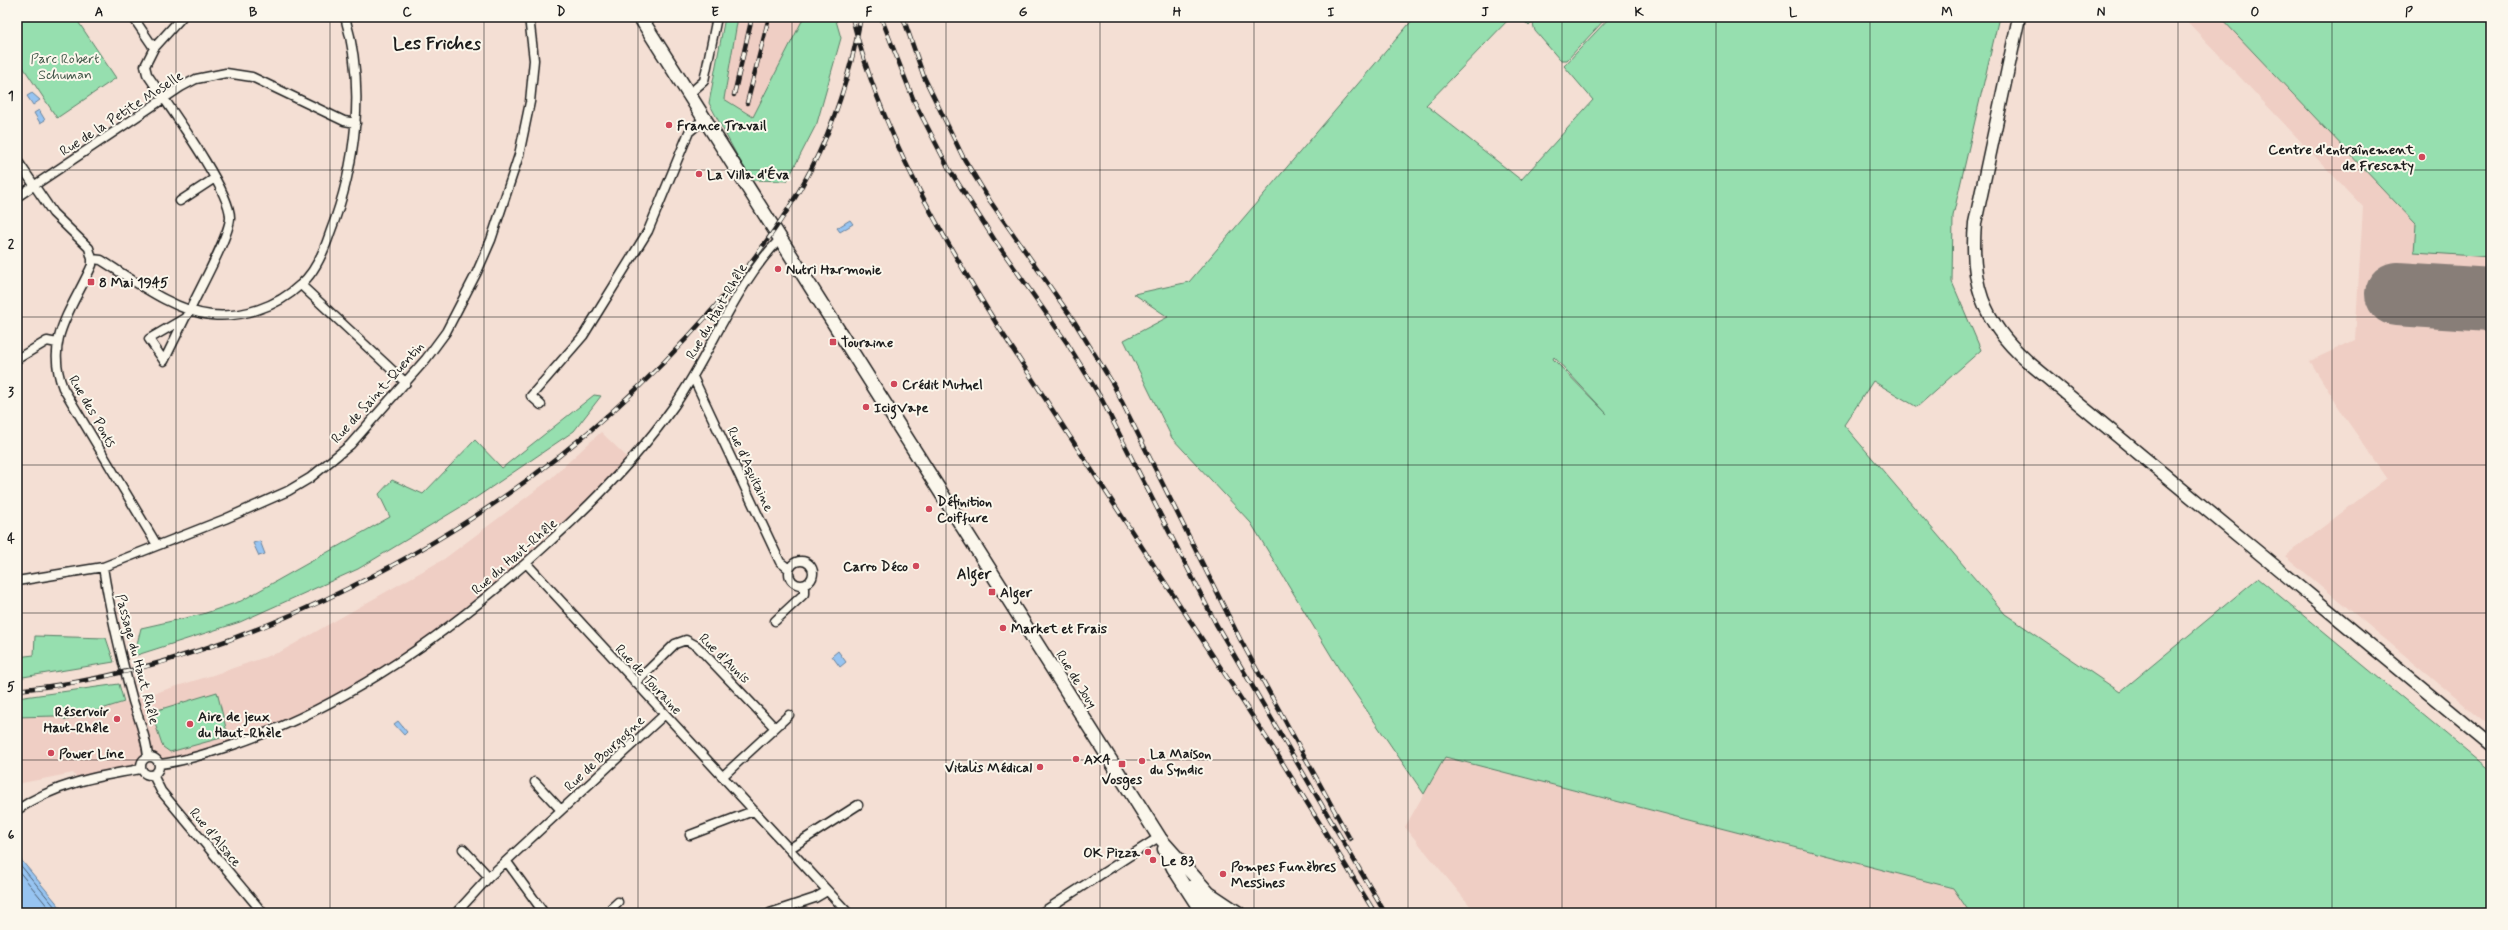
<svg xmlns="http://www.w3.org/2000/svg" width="2508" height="930" font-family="Mynerve,sans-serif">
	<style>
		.built { fill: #efcec4 }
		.green { fill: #96dfaf; stroke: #597e66; fill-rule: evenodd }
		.water { fill: #97c4f1; stroke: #66819c }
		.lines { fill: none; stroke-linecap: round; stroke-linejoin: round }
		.shore { stroke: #4d5f71; stroke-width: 1 }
		.runway { stroke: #887e78; stroke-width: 64 }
		.street-casing { stroke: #1c1c1c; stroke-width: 11 }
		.secondary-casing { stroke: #1c1c1c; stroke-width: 15 }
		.primary-casing { stroke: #1c1c1c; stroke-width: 16 }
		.street { stroke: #fbf7ec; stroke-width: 8 }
		.secondary { stroke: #fbf7ec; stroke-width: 12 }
		.primary { stroke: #fbf7ec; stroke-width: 13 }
		.rail-casing { stroke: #1c1c1c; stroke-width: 4.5 }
		.rail { stroke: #fbf7ec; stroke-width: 3; stroke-dasharray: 9; stroke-linecap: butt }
		.grid { fill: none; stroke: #1c1c1c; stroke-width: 1; stroke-opacity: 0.55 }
		.poi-dot { fill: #d1495b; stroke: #fbf7ec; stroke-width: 1.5 }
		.labels { text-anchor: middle; stroke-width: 4; stroke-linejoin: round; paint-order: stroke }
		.park-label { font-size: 14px; fill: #415648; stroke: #fbf7ec }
		.street-label { font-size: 14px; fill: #1c1c1c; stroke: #fbf7ec }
		.poi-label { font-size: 14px; font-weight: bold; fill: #1c1c1c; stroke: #fbf7ec; text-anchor: start }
		.neighbourhood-label { font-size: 15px; font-weight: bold; fill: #1c1c1c; stroke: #fbf7ec }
		.district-label { font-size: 18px; font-weight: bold; fill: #1c1c1c; stroke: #fbf7ec }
		.neatline { fill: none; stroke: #1c1c1c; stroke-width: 1.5 }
		.grid-label { font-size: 13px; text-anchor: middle; font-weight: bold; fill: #1c1c1c }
	</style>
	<rect width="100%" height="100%" fill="#f4dfd4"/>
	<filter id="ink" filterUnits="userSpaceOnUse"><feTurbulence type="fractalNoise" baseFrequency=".025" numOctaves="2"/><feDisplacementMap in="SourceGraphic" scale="8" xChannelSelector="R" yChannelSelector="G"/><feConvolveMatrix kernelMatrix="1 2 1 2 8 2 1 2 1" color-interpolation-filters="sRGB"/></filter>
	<g filter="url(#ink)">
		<path class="built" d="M738,17h66l-51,100 -29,-18z
			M2183,17h308v710l-206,-171 102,-78 -41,-59 -36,-58 45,-21 8,-133z
			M601,432l29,28 -39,44 -166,141 -145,82 -120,37 -3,-5 -9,-3 -4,3 -3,10 -63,11 -5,-7 -56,11v-67l38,-1 12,4 146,-45 67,-23 164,-93 104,-78z
			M1445,757l508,131 17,25h-494l-71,-86z"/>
		<path class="green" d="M17,17h58l41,61 -59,40 -40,-60z
			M725,17h13l-14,82 29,18 51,-100h31l6,21 -24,85 -30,58 -37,-1 -41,-77z
			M1415,17h96l-85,88 95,75 72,-80 -29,-34 46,-49h389l-46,199 -1,66 29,68 -64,57 -44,-26 -29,44 161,189 115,78 138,-114 233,193v142h-521l-17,-25 -508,-131 -21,37 -80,-117 -93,-154 -79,-85 -48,-98 44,-23 -34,-23 55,-12zM1554,357l53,57 -54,-55z
			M1520,17h17l-8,9z
			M1539,17h68l-40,43h-7l-25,-29 -2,-7z
			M2220,17h271v240l-77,-5 2,-28z
			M594,395l7,1 -27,35 -100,68 -116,70 -118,53 -106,34 7,-28 62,-14 38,-13 149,-84 -11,-23 13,-14 31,14 52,-54 27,28z
			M35,636l71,2 8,24 -97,16v-21l17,-2z
			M119,684l5,18 -57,18 -12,-4 -38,1v-19z
			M217,692l11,44 -58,16 -7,-5 -12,-35z"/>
		<path class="water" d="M32,93l8,7 -7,5 -6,-9z
			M39,110l6,10 -5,3 -6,-10z
			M850,220l3,4 -13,8 -3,-4z
			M260,541l5,13 -6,2 -6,-13z
			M838,651l8,11 -6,5 -8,-11z
			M398,721l9,11 -3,3 -10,-11z
			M17,855l48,58h-44l-4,-5z"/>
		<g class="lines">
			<path class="shore" d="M17,861l43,52
				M17,869l36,44"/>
			<path class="runway" d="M2397,294l94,6"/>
			<defs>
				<path id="street" d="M133,17l21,31 -9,18 2,8c18,27 84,116 83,144 -1,19 -31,72 -40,92l-5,8 -36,21 15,22 21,-43
					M154,48l28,-31
					M689,94l15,-13 13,-64
					M17,160l36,53 36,35 3,11v6c-20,45 -48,74 -29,123l94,157
					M17,197l164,-110 15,-8 30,-6 26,4 92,44 12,2
					M180,201l35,-23
					M92,259l9,1c31,19 72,51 110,55 31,3 66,-8 89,-30 15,-12 24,-34 30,-52 26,-67 36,-146 15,-216
					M301,285l105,98
					M17,359l30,-18 10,2
					M693,377l87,185 9,7
					M541,405l-10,-9 52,-60 65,-105 41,-99 15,-13
					M789 573a12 12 0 1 1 24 0a12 12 0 1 1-24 0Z
					M526,563l322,350
					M103,567c7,45 18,90 30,134 6,19 13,35 15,55
					M17,581l86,-14 122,-48 63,-28 22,-13 40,-33 76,-86 20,-27 31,-60 14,-32 28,-85 11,-53 4,-42 -5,-43
					M775,621l29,-27v-9
					M635,683l40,-39 11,-4 11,6 78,82
					M141 766a9 9 0 1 1 18 0a9 9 0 1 1-18 0Z
					M160,764c25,-3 48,-11 73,-19 118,-40 222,-116 313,-200 47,-42 92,-88 128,-139 38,-54 60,-120 106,-167
					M153,775l8,16 102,122
					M722,777l67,-62
					M535,782l26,28
					M17,810c38,-26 80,-34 124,-41
					M690,835l63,-24
					M463,849l26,28
					M789,849l69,-44
					M507,862l37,51
					M456,913l33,-36 175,-162
					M606,913l12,-11
					M770,913l45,-15 12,-7
					M1041,913l118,-76"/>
				<path id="secondary" d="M2019,17l-44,206c-5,59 7,98 52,138l464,384
					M1159,837l50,56 30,20
					M1164,849l9,19 29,45
					M1190,887l32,26"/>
				<path id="primary" d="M640,17l519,820"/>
			</defs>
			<use href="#street" class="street-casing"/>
			<use href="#secondary" class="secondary-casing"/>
			<use href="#primary" class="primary-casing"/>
			<use href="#street" class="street"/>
			<use href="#secondary" class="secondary"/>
			<use href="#primary" class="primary"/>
			<defs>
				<path id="rail" d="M852,17c28,113 88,217 149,314l276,423 98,159
					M881,17l33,84 35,68 45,70 73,104 34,55 115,226 169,289
					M903,17l21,60 39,80 27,44 84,120 39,63 127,255 110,200
					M734,95l18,-78
					M747,103l22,-86
					M17,690c108,-10 209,-44 307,-90 149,-70 280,-165 388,-290 37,-43 73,-90 99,-141 25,-48 40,-99 50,-152"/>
			</defs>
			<use href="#rail" class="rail-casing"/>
			<use href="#rail" class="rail"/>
		</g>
	</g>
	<path class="grid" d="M176,17v896M330,17v896M484,17v896M638,17v896M792,17v896M946,17v896M1100,17v896M1254,17v896M1408,17v896M1562,17v896M1716,17v896M1870,17v896M2024,17v896M2178,17v896M2332,17v896M17,170h2474M17,317h2474M17,465h2474M17,613h2474M17,760h2474"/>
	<g class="poi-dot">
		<circle cx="669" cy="125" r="4"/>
		<circle cx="2422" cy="157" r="4"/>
		<circle cx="699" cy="174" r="4"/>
		<circle cx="778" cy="269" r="4"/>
		<rect x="87" y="278" width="8" height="8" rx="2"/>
		<rect x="829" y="338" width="8" height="8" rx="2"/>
		<circle cx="894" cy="384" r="4"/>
		<circle cx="866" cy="407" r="4"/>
		<circle cx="929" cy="509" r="4"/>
		<circle cx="916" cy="566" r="4"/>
		<rect x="988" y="588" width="8" height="8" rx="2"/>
		<circle cx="1003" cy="628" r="4"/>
		<circle cx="117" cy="719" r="4"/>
		<circle cx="190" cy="724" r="4"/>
		<circle cx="51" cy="753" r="4"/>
		<circle cx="1076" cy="759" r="4"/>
		<circle cx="1142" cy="761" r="4"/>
		<rect x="1118" y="760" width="8" height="8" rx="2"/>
		<circle cx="1040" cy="767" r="4"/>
		<circle cx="1148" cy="852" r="4"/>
		<circle cx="1153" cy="860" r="4"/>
		<circle cx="1223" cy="874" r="4"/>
	</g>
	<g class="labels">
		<g class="park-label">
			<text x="65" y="63">Parc Robert<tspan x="65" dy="16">Schuman</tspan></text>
		</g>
		<g class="street-label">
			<text transform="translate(121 113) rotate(-33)" y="5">Rue de la Petite Moselle</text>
			<text transform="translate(716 311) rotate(-60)" y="5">Rue du Haut-Rhêle</text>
			<text transform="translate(377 392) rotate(-48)" y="5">Rue de Saint-Quentin</text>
			<text transform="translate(93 411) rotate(60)" y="5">Rue des Ponts</text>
			<text transform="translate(751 469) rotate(65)" y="5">Rue d'Aquitaine</text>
			<text transform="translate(514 556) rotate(-41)" y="5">Rue du Haut-Rhêle</text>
			<text transform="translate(725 658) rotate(44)" y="5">Rue d'Aunis</text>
			<text transform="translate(138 659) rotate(75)" y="5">Passage du Haut Rhêle</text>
			<text transform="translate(649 679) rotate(47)" y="5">Rue de Touraine</text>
			<text transform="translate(1077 679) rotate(58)" y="5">Rue de Jouy</text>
			<text transform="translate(604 753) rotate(-43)" y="5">Rue de Bourgogne</text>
			<text transform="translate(216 837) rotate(50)" y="5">Rue d'Alsace</text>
		</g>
		<g class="poi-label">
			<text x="677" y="130">France Travail</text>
			<text x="2414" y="154" text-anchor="end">Centre d'entraînement<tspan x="2414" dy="16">de Frescaty</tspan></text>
			<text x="707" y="179">La Villa d'Éva</text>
			<text x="786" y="274">Nutri Harmonie</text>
			<text x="99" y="287">8 Mai 1945</text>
			<text x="841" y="347">Touraine</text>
			<text x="902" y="389">Crédit Mutuel</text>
			<text x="874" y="412">IcigVape</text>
			<text x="937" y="506">Définition<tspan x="937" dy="16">Coiffure</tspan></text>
			<text x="908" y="571" text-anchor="end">Carro Déco</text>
			<text x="1000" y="597">Alger</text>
			<text x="1011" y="633">Market et Frais</text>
			<text x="109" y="716" text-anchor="end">Réservoir<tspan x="109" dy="16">Haut-Rhêle</tspan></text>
			<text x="198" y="721">Aire de jeux<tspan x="198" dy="16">du Haut-Rhèle</tspan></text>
			<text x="59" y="758">Power Line</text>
			<text x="1150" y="758">La Maison<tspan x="1150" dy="16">du Syndic</tspan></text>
			<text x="1084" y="764">AXA</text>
			<text x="1032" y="772" text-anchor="end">Vitalis Médical</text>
			<text x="1122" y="784" text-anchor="middle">Vosges</text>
			<text x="1140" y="857" text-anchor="end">OK Pizza</text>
			<text x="1161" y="865">Le 83</text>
			<text x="1231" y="871">Pompes Funèbres<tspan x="1231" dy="16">Messines</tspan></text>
		</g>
		<g class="neighbourhood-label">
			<text x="974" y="579">Alger</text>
		</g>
		<g class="district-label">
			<text x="437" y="49">Les Friches</text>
		</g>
	</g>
	<rect width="2508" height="930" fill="none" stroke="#fbf7ec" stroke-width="44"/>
	<rect x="22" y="22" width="2464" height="886" class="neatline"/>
	<g class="grid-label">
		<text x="99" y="16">A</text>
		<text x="253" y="16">B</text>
		<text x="407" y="16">C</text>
		<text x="561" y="16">D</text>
		<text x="715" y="16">E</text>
		<text x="869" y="16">F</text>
		<text x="1023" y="16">G</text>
		<text x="1177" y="16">H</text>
		<text x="1331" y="16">I</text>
		<text x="1485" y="16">J</text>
		<text x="1639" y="16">K</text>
		<text x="1793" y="16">L</text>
		<text x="1947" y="16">M</text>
		<text x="2101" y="16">N</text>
		<text x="2255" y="16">O</text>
		<text x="2409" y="16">P</text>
		<text x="11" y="100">1</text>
		<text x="11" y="248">2</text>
		<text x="11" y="396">3</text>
		<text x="11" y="543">4</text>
		<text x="11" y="691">5</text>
		<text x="11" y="839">6</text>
	</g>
</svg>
